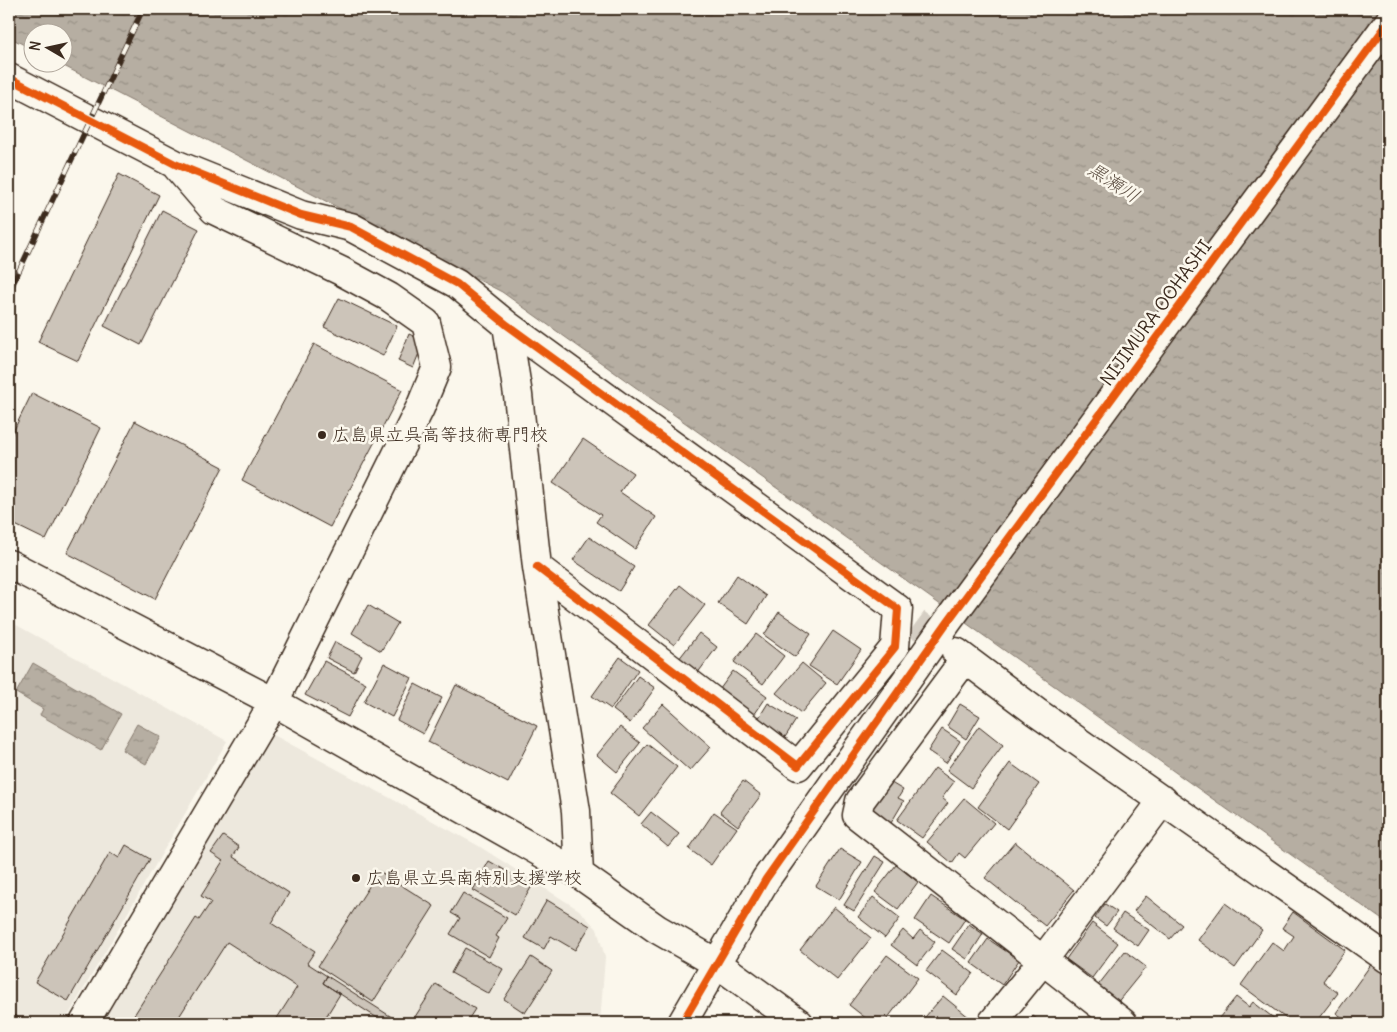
<svg xmlns="http://www.w3.org/2000/svg" width="1397" height="1032" font-family="Delius,'Klee One',sans-serif">
	<style>
		.built { fill: #ede8dd }
		.water { fill: url(#water-ripples); stroke: #85796d }
		.building { fill: #ccc4b9; stroke: #3b2a1e }
		.lines { fill: none; stroke-linecap: round; stroke-linejoin: round }
		.minor-tunnel { stroke: #d5cec3; stroke-width: 28; stroke-dasharray: 28 14; stroke-linecap: butt }
		.minor-casing { stroke: #3b2a1e; stroke-width: 31 }
		.minor { stroke: #fbf7ec; stroke-width: 28 }
		.rail-casing { stroke: #3b2a1e; stroke-width: 5.5 }
		.rail { stroke: #fbf7ec; stroke-width: 4; stroke-dasharray: 11; stroke-linecap: butt }
		.cycleway-casing { stroke: #fbf7ec; stroke-width: 11 }
		.cycleway { stroke: #e8590c; stroke-width: 8 }
		.poi-dot { fill: #3b2a1e; stroke: #fbf7ec; stroke-width: 2 }
		.labels { text-anchor: middle; stroke-width: 5; stroke-linejoin: round; paint-order: stroke }
		.street-label { font-size: 18px; fill: #3b2a1e; stroke: #fbf7ec }
		.poi-label { font-size: 18px; fill: #3b2a1e; stroke: #fbf7ec; text-anchor: start }
		.water-label { font-size: 19px; font-style: italic; fill: #605246; stroke: #fbf7ec }
	</style>
	<defs>
		<pattern id="water-ripples" width="26" height="14" patternUnits="userSpaceOnUse" patternTransform="scale(1.25)"><rect width="26" height="14" fill="#b6aea2"/><path d="M2 4q2-2 4 0t4 0M15 11q2-2 4 0t4 0" fill="none" stroke="#958e83"/></pattern>
	</defs>
	<rect width="100%" height="100%" fill="#fbf7ec"/>
	<filter id="ink" filterUnits="userSpaceOnUse"><feTurbulence type="fractalNoise" baseFrequency=".02" numOctaves="2"/><feDisplacementMap in="SourceGraphic" scale="10" xChannelSelector="R" yChannelSelector="G"/><feConvolveMatrix kernelMatrix="1 2 1 2 8 2 1 2 1" color-interpolation-filters="sRGB"/></filter>
	<g filter="url(#ink)">
		<path class="built" d="M9,621l218,120 -163,282h-55z
			M268,732l209,113 102,65 18,19 8,28 -5,66h-498z"/>
		<path class="water" d="M9,9h1379v915l-886,-632 -444,-229 4,-1v-30h-30v17l-23,-12z
			M33,663l88,51 -20,36 -61,-35 3,-6 -27,-16z
			M137,724l24,13 -15,27 -24,-14z"/>
		<path class="building" d="M119,174l40,21 -81,166 -40,-19z
			M162,210l37,19 -58,116 -37,-19z
			M339,298l58,28 -14,30 -59,-29z
			M409,334l15,7 -11,27 -15,-7z
			M314,344l88,46 -72,137 -88,-47z
			M32,393l69,35 -55,112 -37,-18v-82z
			M135,421l88,46 -68,132 -88,-46z
			M583,439l50,34 -13,19 36,25 -21,32 -39,-27 5,-7 -48,-32z
			M589,537l45,30 -15,24 -46,-31z
			M737,575l29,21 -18,28 -30,-21z
			M680,585l25,20 -31,40 -25,-20z
			M368,605l30,18 -17,28 -29,-18z
			M779,612l32,22 -16,23 -31,-22z
			M833,631l28,19 -24,34 -28,-18z
			M699,633l18,14 -23,31 -19,-14z
			M756,634l28,22 -21,28 -29,-22z
			M335,642l27,14 -8,16 -27,-14z
			M620,657l18,13 -27,39 -19,-13z
			M324,661l42,22 -18,34 -43,-22z
			M384,663l28,15 -20,39 -28,-15z
			M802,663l24,20 -25,30 -25,-20z
			M733,671l34,25 -15,22 -35,-25z
			M638,676l17,12 -25,35 -17,-13z
			M415,684l27,14 -19,36 -26,-14z
			M456,685l81,41 -29,57 -80,-41z
			M768,703l28,17 -14,22 -27,-18z
			M663,704l48,43 -21,24 -48,-43z
			M960,704l20,12 -14,23 -19,-13z
			M979,726l24,19 -32,43 -24,-18z
			M620,727l20,16 -23,29 -20,-17z
			M942,729l18,12 -14,22 -18,-12z
			M647,744l30,23 -38,49 -29,-23z
			M1010,763l29,21 -32,45 -29,-22z
			M935,768l19,14 -12,16 6,5 -26,35 -25,-18z
			M743,781l18,14 -23,31 -18,-14z
			M888,781l15,9 -5,8 6,3 -16,27 -21,-13z
			M964,798l30,25 -29,35 -6,-5 -7,10 -25,-21z
			M651,812l28,22 -11,13 -27,-23z
			M714,812l23,16 -26,37 -22,-16z
			M223,836l16,11 -6,10 56,36 -18,30 44,28 -8,12 20,13 -4,7 17,11 -18,29h-48l23,-36 -70,-45 -52,81h-46l67,-105 3,2 12,-18 -10,-6 22,-35 -12,-8z
			M1015,842l59,48 -29,36 -60,-48z
			M126,845l24,14 -82,142 -33,-19 75,-130 9,6z
			M840,849l22,13 -23,38 -23,-14z
			M875,856l10,6 -31,49 -10,-6z
			M489,861l43,25 -17,29 -42,-25z
			M896,865l22,17 -20,27 -23,-17z
			M379,871l55,35 -61,96 -55,-36z
			M463,893l44,25 -11,18 3,2 -10,19 -39,-23 10,-16 -9,-5z
			M931,896l34,23 -16,24 -34,-23z
			M1146,896l36,29 -12,14 -36,-28z
			M873,897l27,21 -15,20 -27,-21z
			M547,900l43,26 -15,24 -24,-14 -7,13 -19,-11z
			M1225,903l37,27 -27,38 -37,-28z
			M1105,904l12,8 -11,14 -11,-8z
			M834,907l37,31 -34,42 -37,-30z
			M1293,912l52,38 -22,31 15,12 -23,30h-23l-51,-38 31,-43 12,9 10,-15 -12,-8z
			M1123,913l26,17 -11,16 -25,-18z
			M1092,923l26,20 -26,35 -26,-19z
			M969,924l14,10 -16,25 -15,-10z
			M903,930l10,9 7,-9 15,12 -18,23 -26,-20z
			M988,939l31,21 -17,25 -31,-22z
			M465,948l38,21 -14,25 -38,-21z
			M942,950l31,23 -16,22 -31,-24z
			M1125,951l21,16 -30,37 -20,-16z
			M887,955l31,23 -34,45h-12l-23,-18z
			M531,957l21,14 -27,42 -21,-14z
			M1372,963l16,12v34l-10,14h-28l-14,-10z
			M327,976l74,47h-16l-62,-40z
			M436,984l39,25 -9,14h-55z
			M943,996l27,22 -4,5h-46z
			M1236,997l13,10 4,-5 27,21h-65z
			M9,1012l18,11h-18z
			M1033,1016l9,7h-14z
			M1333,1017l9,6h-14z"/>
		<g class="lines">
			<path class="minor-tunnel" d="M916,623l39,29"/>
			<defs>
				<path id="minor" d="M9,78l166,86 126,51 50,12 106,57 50,41 391,284 -3,38 -97,119 -261,-199
					M507,325l11,70 19,172 39,244 3,63
					M9,564l265,138 305,172 78,55 61,35 81,59
					M956,652l80,60 352,247
					M965,659l-105,142 -3,14 266,208
					M84,1023l190,-321 146,-294 17,-41 -11,-44 -37,-26 -48,-26 -127,-61 -37,-43
					M682,1023l84,-144 182,-258 440,-598
					M992,1023l52,-64 119,-159"/>
			</defs>
			<use href="#minor" class="minor-casing"/>
			<use href="#minor" class="minor"/>
			<defs>
				<path id="rail" d="M9,292l134,-283"/>
			</defs>
			<use href="#rail" class="rail-casing"/>
			<use href="#rail" class="rail"/>
			<defs>
				<path id="cycleway" d="M9,78l166,86 126,51 50,12 106,57 50,41 391,284 -3,38 -97,119 -261,-199
					M682,1023l84,-144 182,-258 440,-598"/>
			</defs>
			<use href="#cycleway" class="cycleway-casing"/>
			<use href="#cycleway" class="cycleway"/>
		</g>
	</g>
	<g class="poi-dot">
		<circle cx="322" cy="435" r="5"/>
		<circle cx="356" cy="878" r="5"/>
	</g>
	<g class="labels">
		<g class="street-label">
			<text transform="translate(1156 313) rotate(-54)" y="6">NIJIMURA OOHASHI</text>
		</g>
		<g class="poi-label">
			<text x="332" y="441">広島県立呉高等技術専門校</text>
			<text x="366" y="884">広島県立呉南特別支援学校</text>
		</g>
		<g class="water-label">
			<text transform="translate(1114 182) rotate(33)" y="7">黒瀬川</text>
		</g>
	</g>
	<rect width="1397" height="1032" fill="none" stroke="#fbf7ec" stroke-width="30"/>
	<rect x="15" y="15" width="1367" height="1002" fill="none" stroke="#3b2a1e" stroke-width="2" filter="url(#ink)"/>
	<g transform="translate(48 48) rotate(279)"><circle r="24" fill="#fbf7ec" stroke="#aea59a"/>
	<path d="M0-4L9 19L0 12L-9 19Z" fill="#3b2a1e"/>
	<text y="-8" font-size="14" font-weight="bold" text-anchor="middle" fill="#3b2a1e">N</text>
	</g>
</svg>
